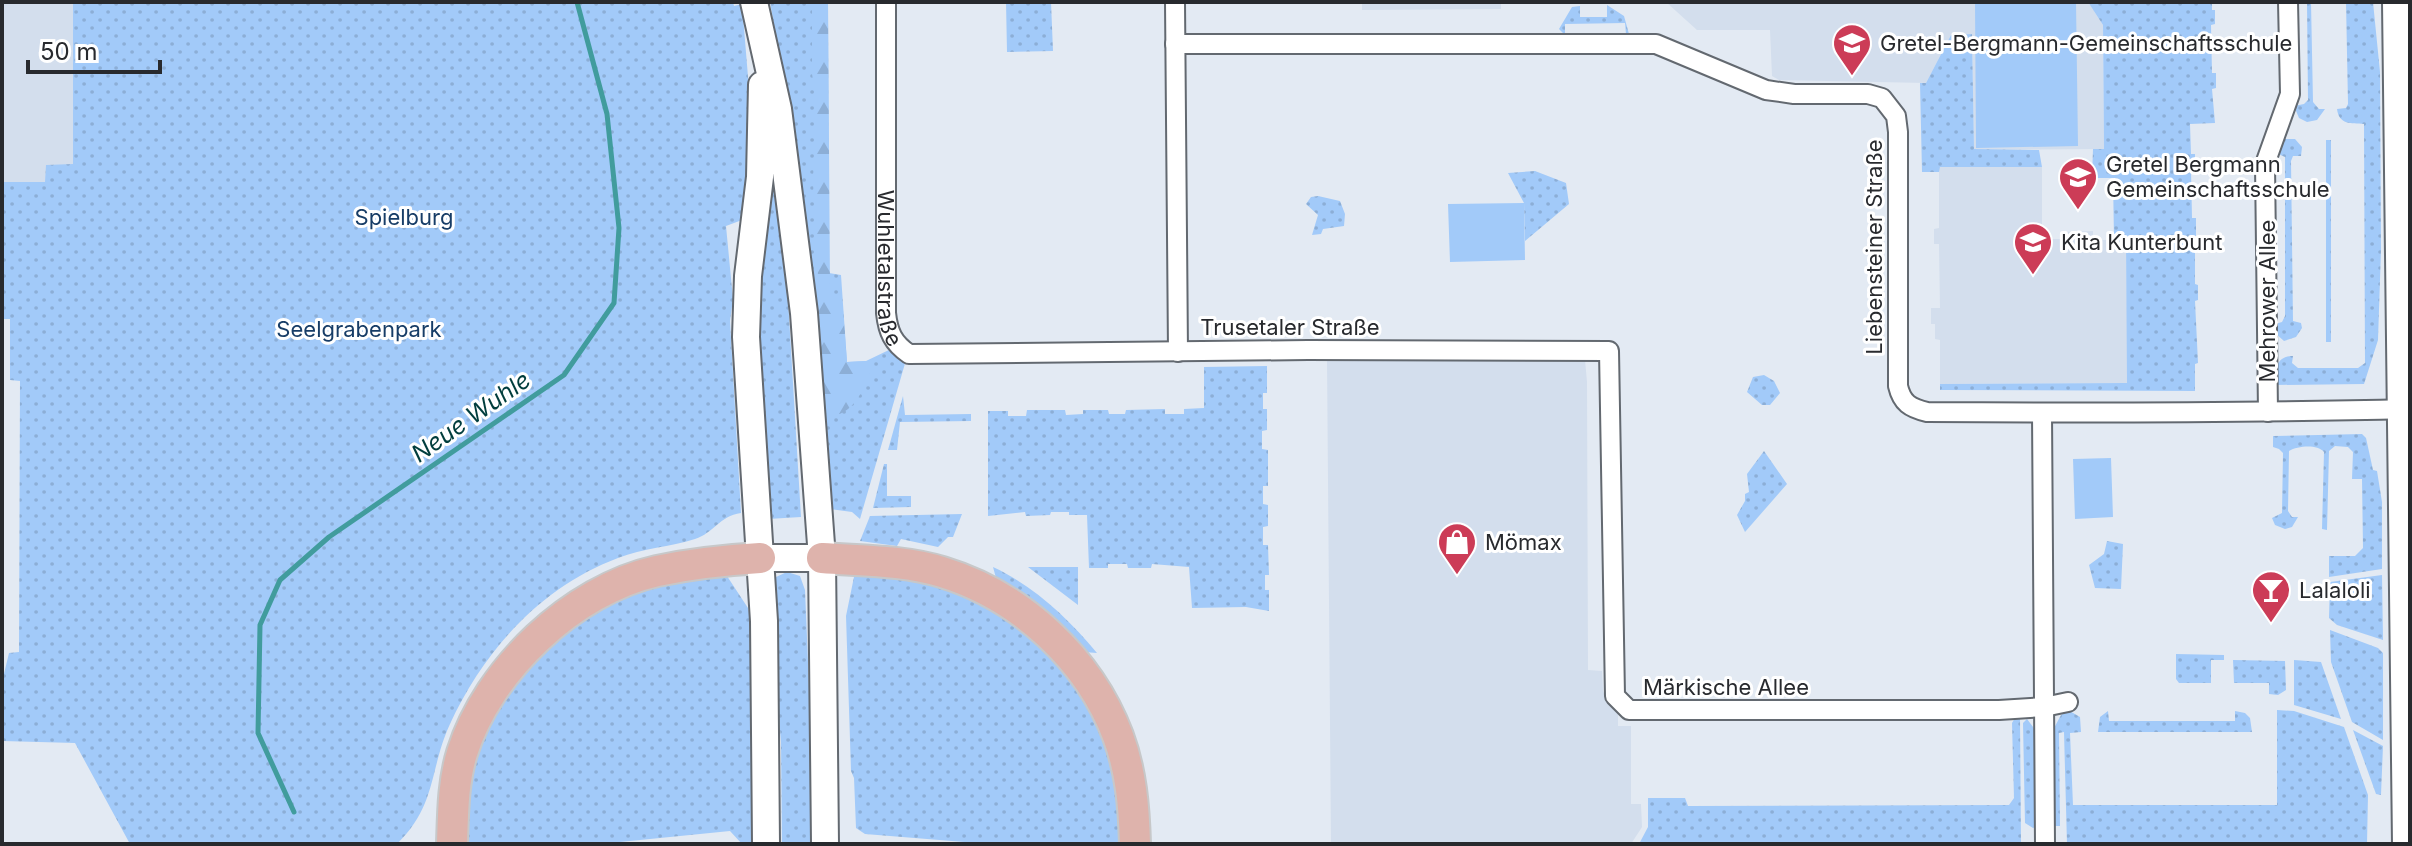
<svg xmlns="http://www.w3.org/2000/svg" width="2412" height="846" font-family="Inter,sans-serif">
	<style>
		.built { fill: #d3deed }
		.grass { fill: url(#grass-dots) }
		.forest { fill: url(#forest-firs) }
		.garden { fill: #a2caf9 }
		.lines { fill: none; stroke-linecap: round; stroke-linejoin: round }
		.stream { stroke: #419c9d; stroke-width: 5 }
		.street-casing { stroke: #636970; stroke-width: 22 }
		.secondary-casing { stroke: #636970; stroke-width: 30 }
		.primary-casing { stroke: #c7c8c9; stroke-width: 34 }
		.street { stroke: #fff; stroke-width: 18 }
		.secondary { stroke: #fff; stroke-width: 26 }
		.primary { stroke: #deb3ac; stroke-width: 30 }
		.labels { text-anchor: middle; stroke-width: 6; stroke-linejoin: round; paint-order: stroke }
		.poi-label { font-size: 22px; fill: #282a2e; stroke: #fff; text-anchor: start }
		.park-label { font-size: 22px; fill: #173d67; stroke: #fff }
		.street-label { font-size: 22px; fill: #282a2e; stroke: #fff }
		.water-label { font-size: 24px; font-style: italic; fill: #003d3d; stroke: #fff }
	</style>
	<defs>
		<pattern id="grass-dots" width="8" height="8" patternUnits="userSpaceOnUse" patternTransform="scale(2)"><rect width="8" height="8" fill="#a2caf9"/><path d="M2 2h.1M6 6h.1" fill="none" stroke="#8caed6" stroke-width="1.8" stroke-linecap="round"/></pattern>
		<pattern id="forest-firs" width="22" height="20" patternUnits="userSpaceOnUse" patternTransform="scale(2)"><rect width="22" height="20" fill="#a2caf9"/><path d="M5 1l3.5 6h-7zM16 11l3.5 6h-7z" fill="#8caed6"/></pattern>
	</defs>
	<rect width="100%" height="100%" fill="#e3eaf3"/>
	<path class="built" d="M2,2h71v162l-27,18h-44z
		M1352,2h149v7l-139,1v-7z
		M1666,2h422l15,23 1,124 -130,1 -2,-116 -21,1 -25,48 -147,-3 -7,-4 -2,-46h-73z
		M1939,167h103v72h21l1,-7 29,-1v9h33l2,143 -188,1v-44l-5,-1v-15h-4v-16h9l-1,-64h-5v-15l5,-1z
		M1574,358l11,2 2,22 1,288 14,1 1,20 5,13 10,10v12h13v78h10l1,23 -11,17h-300l-4,-485z"/>
	<path class="grass" d="M73,2h660l1,4 8,-2 9,109 -7,126 -2,-19 -16,6 7,73 -3,22 11,192c-22,3 -27,20 -46,26 -25,8 -52,9 -77,19 -77,29 -134,92 -168,166 -21,46 -13,81 -53,120h-267l-55,-101 -73,-2v-59l7,-29 10,-1 1,-271 -10,-1v-61h-8v-137h43l1,-17 27,-1z
		M770,2h58l1,271 12,2 6,87 19,-1 25,-12 15,11 -46,159 -8,-7 -22,-3 -48,-437z
		M1006,2h45l2,49 -46,1z
		M2088,2h124v8h3v14l-4,1 1,48h4v15l-4,1 3,34 -25,1 1,30h4v16h-4l1,48h4v18h-5v15h4v33l3,1v15l-3,1 3,62 -3,1v27l-255,-1v-6l187,-1 -1,-142 -12,-1 -1,-62h-21l1,-29h11l-1,-124z
		M2307,2h4l2,100 6,7h6l-8,11 -10,2 -8,-4 -5,-12 10,-2 4,-4z
		M2346,2h27l7,70 1,178 -3,90 -14,44 -89,1c0,-14 0,-29 18,-29l-1,7 6,5h60l7,-5 -1,-239c-13,-1 -25,1 -27,-15l9,-1 2,-4z
		M1607,5l17,11 5,18h-3l-1,-11 -60,1v11l-6,-6 13,-22 8,-1v11h27z
		M1972,34l2,115 65,1 3,17h-102l-1,5h-17l-2,-89h6l25,-48z
		M2285,139h10l7,8 -1,9h-8l-2,5 2,160 8,2 1,5 -6,9 -12,4 -9,-8v-9l7,-2 3,-6v-159l-9,-4 4,-10z
		M2326,140h5v202h-5z
		M1535,171l31,12 3,21 -44,37 -1,-38 -16,-30z
		M773,191l7,1 3,24 18,301 -33,2 -9,-146v-79l9,-94z
		M1318,196l22,5 5,13 -1,12 -21,3 -2,5 -9,1 6,-20 -12,-11 5,-7z
		M1267,366v27h-4v16h4v21l-5,1v18l6,1v36h-5v18l5,1v21l-5,1v18h5l1,30h-4v15h4v21l-23,-4 -54,1 -3,-41 -37,-3 -1,4h-23l-1,-4h-19v4h-19l-2,-53h-18v-3h-18l-1,3 -24,1 -1,-4 -37,4v-105h20v5h18l1,-6h38l1,5 17,-1v-4h25l1,4h16l1,-4 39,-1v5h19v-5l20,-1v-41z
		M1764,375l10,6 6,12 -10,12h-8l-15,-13 6,-15z
		M903,396l2,19 66,-1v7l-71,1 -3,28h-9z
		M2362,434l4,4 7,32 4,1 5,31v67l-53,8v-21h26l8,-8 -1,-69h-10l1,-27 -5,-5 -13,-1 -6,5 -2,79 -5,-1 2,-77c-7,-8 -26,-6 -35,-1l-1,60 4,6h6l-6,10 -7,2 -10,-4 -3,-7 10,-5 1,-60 -4,-4 -6,-2v-11z
		M1764,451l23,33 -42,48 -8,-17 8,-14v-7l4,-2 -2,-18z
		M884,464h3v32h24v11l-38,1z
		M962,514l-9,23h-5l-10,10 -37,-8 -4,7 -37,-5 10,-25z
		M2107,541l16,3 -2,45 -26,-1 -6,-23 15,-11z
		M993,567c41,19 75,51 104,86l-13,-1c-22,-30 -55,-55 -88,-74z
		M1028,567h50v38z
		M787,572l13,4 5,14 5,120 1,134h-29l-1,-102 -7,-81 -2,-78 4,-6z
		M855,572c38,4 80,6 114,23 67,34 128,102 147,175 6,25 5,49 4,74h-131l-124,-10 -9,-6 -2,-50 -3,-7 -5,-155z
		M725,573l23,35 3,12 1,224h-10l-12,-13 -130,13h-139l15,-96 33,-64 82,-75 40,-19z
		M2382,575l1,65 -46,-15 -8,-7 1,-36z
		M2330,630l48,18 5,5v87l-31,-18 -21,-60z
		M2176,654l48,1v5h-13v23h-32l-3,-4z
		M2233,660l52,1 1,29 -8,5 -9,-1v-11h-35z
		M2294,660l27,2 20,57 -47,-14z
		M2068,710l12,7 1,15 -11,1 3,72h204v-95l17,1 50,16 24,68 -1,49h-300l-3,-112 -5,1 1,93h-8l1,-96 8,-15z
		M2108,711l1,10h126v-10l10,2 5,5 2,14h-154l2,-15z
		M2020,717l1,127h-382l9,-17v-29h37l3,8 321,-1 5,-7 -2,-75 3,-5z
		M2027,719l9,12v96l-3,1 -8,-5 -2,-100z
		M2353,730l30,16 -2,49 -5,-1z"/>
	<path class="forest" d="M812,2h16l2,285 2,10 11,13 4,52 19,-1 7,5c-10,23 -16,45 -42,51l-9,-7 -10,-111 6,-22 -5,-95 3,-85 -4,-23z"/>
	<path class="garden" d="M1975,2h101l2,144 -102,2z
		M1524,203l1,57 -75,2 -2,-58z
		M2111,458l2,59 -38,2 -2,-60z"/>
	<g class="lines">
		<path class="stream" d="M294,812l-36,-79 2,-108 20,-45 49,-43 235,-162 50,-72 5,-75 -12,-114 -30,-112"/>
		<defs>
			<g id="street">
				<path id="s1" d="M886,2v311c2,19 7,30 23,41l399,-4 301,1 6,345 14,14h370l45,-3 24,-5"/>
				<path d="M1175,2l3,350"/>
				<path d="M1175,44h481l110,46 28,4h74l14,4 14,18 2,16v254c4,17 12,22 29,26 161,1 322,1 483,-3"/>
				<path d="M2268,412l-3,-248 25,-70 -2,-92"/>
				<path d="M2042,413l3,431"/>
			</g>
			<path id="secondary" d="M754,2l24,107 26,204 18,245 3,286
				M2396,2l10,842
				M762,85l-2,92 -12,99 -2,61 18,284 2,223
				M760,558h62"/>
			<path id="primary" d="M822,558c39,3 82,2 120,14 79,24 147,87 176,164 13,35 16,71 17,108
				M452,844c1,-30 1,-62 10,-91 26,-83 110,-163 195,-182 33,-7 69,-11 103,-13"/>
		</defs>
		<use href="#street" class="street-casing"/>
		<use href="#secondary" class="secondary-casing"/>
		<use href="#primary" class="primary-casing"/>
		<use href="#street" class="street"/>
		<use href="#secondary" class="secondary"/>
		<use href="#primary" class="primary"/>
	</g>
	<defs>
		<symbol id="school-pin" viewBox="-11 -11 22 30"><path d="M0 17L-7.5 6A9.5 9.5 0 1 1 7.5 6Z" fill="#cc3c57" stroke="#fff"/><path d="M0-5L7-2L0 1L-7-2ZM-4 1L0 2.5L4 1V4Q0 6-4 4Z" fill="#fff"/></symbol>
		<symbol id="shop-pin" viewBox="-11 -11 22 30"><path d="M0 17L-7.5 6A9.5 9.5 0 1 1 7.5 6Z" fill="#cc3c57" stroke="#fff"/><path d="M-5-2.5h2.3a2.7 3.5 0 0 1 5.4 0H5L5.5 6h-11ZM-1.5-2.5h3a1.5 2.3 0 0 0-3 0Z" fill="#fff"/></symbol>
		<symbol id="bar-pin" viewBox="-11 -11 22 30"><path d="M0 17L-7.5 6A9.5 9.5 0 1 1 7.5 6Z" fill="#cc3c57" stroke="#fff"/><path d="M-6-5H6L.8 .8V4.5H3.5V6h-7V4.5H-.8V.8Z" fill="#fff"/></symbol>
	</defs>
	<g fill-rule="evenodd">
		<use href="#school-pin" x="1830" y="21" width="44" height="60"/>
		<use href="#school-pin" x="2056" y="155" width="44" height="60"/>
		<use href="#school-pin" x="2011" y="220" width="44" height="60"/>
		<use href="#shop-pin" x="1435" y="520" width="44" height="60"/>
		<use href="#bar-pin" x="2249" y="568" width="44" height="60"/>
	</g>
	<g class="labels">
		<g class="poi-label">
			<text x="1880" y="51">Gretel-Bergmann-Gemeinschaftsschule</text>
			<text x="2106" y="172">Gretel Bergmann<tspan x="2106" dy="25">Gemeinschaftsschule</tspan></text>
			<text x="2061" y="250">Kita Kunterbunt</text>
			<text x="1485" y="550">Mömax</text>
			<text x="2299" y="598">Lalaloli</text>
		</g>
		<g class="park-label">
			<text x="404" y="225">Spielburg</text>
			<text x="359" y="337">Seelgrabenpark</text>
		</g>
		<g class="street-label">
			<text transform="translate(1874 247) rotate(-90)" y="8">Liebensteiner Straße</text>
			<text dy="8" stroke="none"><textPath href="#s1" startOffset="266">Wuhletalstraße</textPath></text>
			<text transform="translate(2267 301) rotate(-90)" y="8">Mehrower Allee</text>
			<text x="1290" y="335">Trusetaler Straße</text>
			<text x="1726" y="695">Märkische Allee</text>
		</g>
		<g class="water-label">
			<text transform="translate(471 417) rotate(-35)" y="8">Neue Wuhle</text>
		</g>
	</g>
	<rect width="2412" height="846" fill="none" stroke="#282a2e" stroke-width="8"/>
	<path d="M28 60v12h132v-12" fill="none" stroke="#282a2e" stroke-width="4"/>
	<text x="40" y="60" font-size="24" fill="#282a2e" stroke="#ffffff" stroke-width="6" paint-order="stroke">50 m</text>
</svg>
